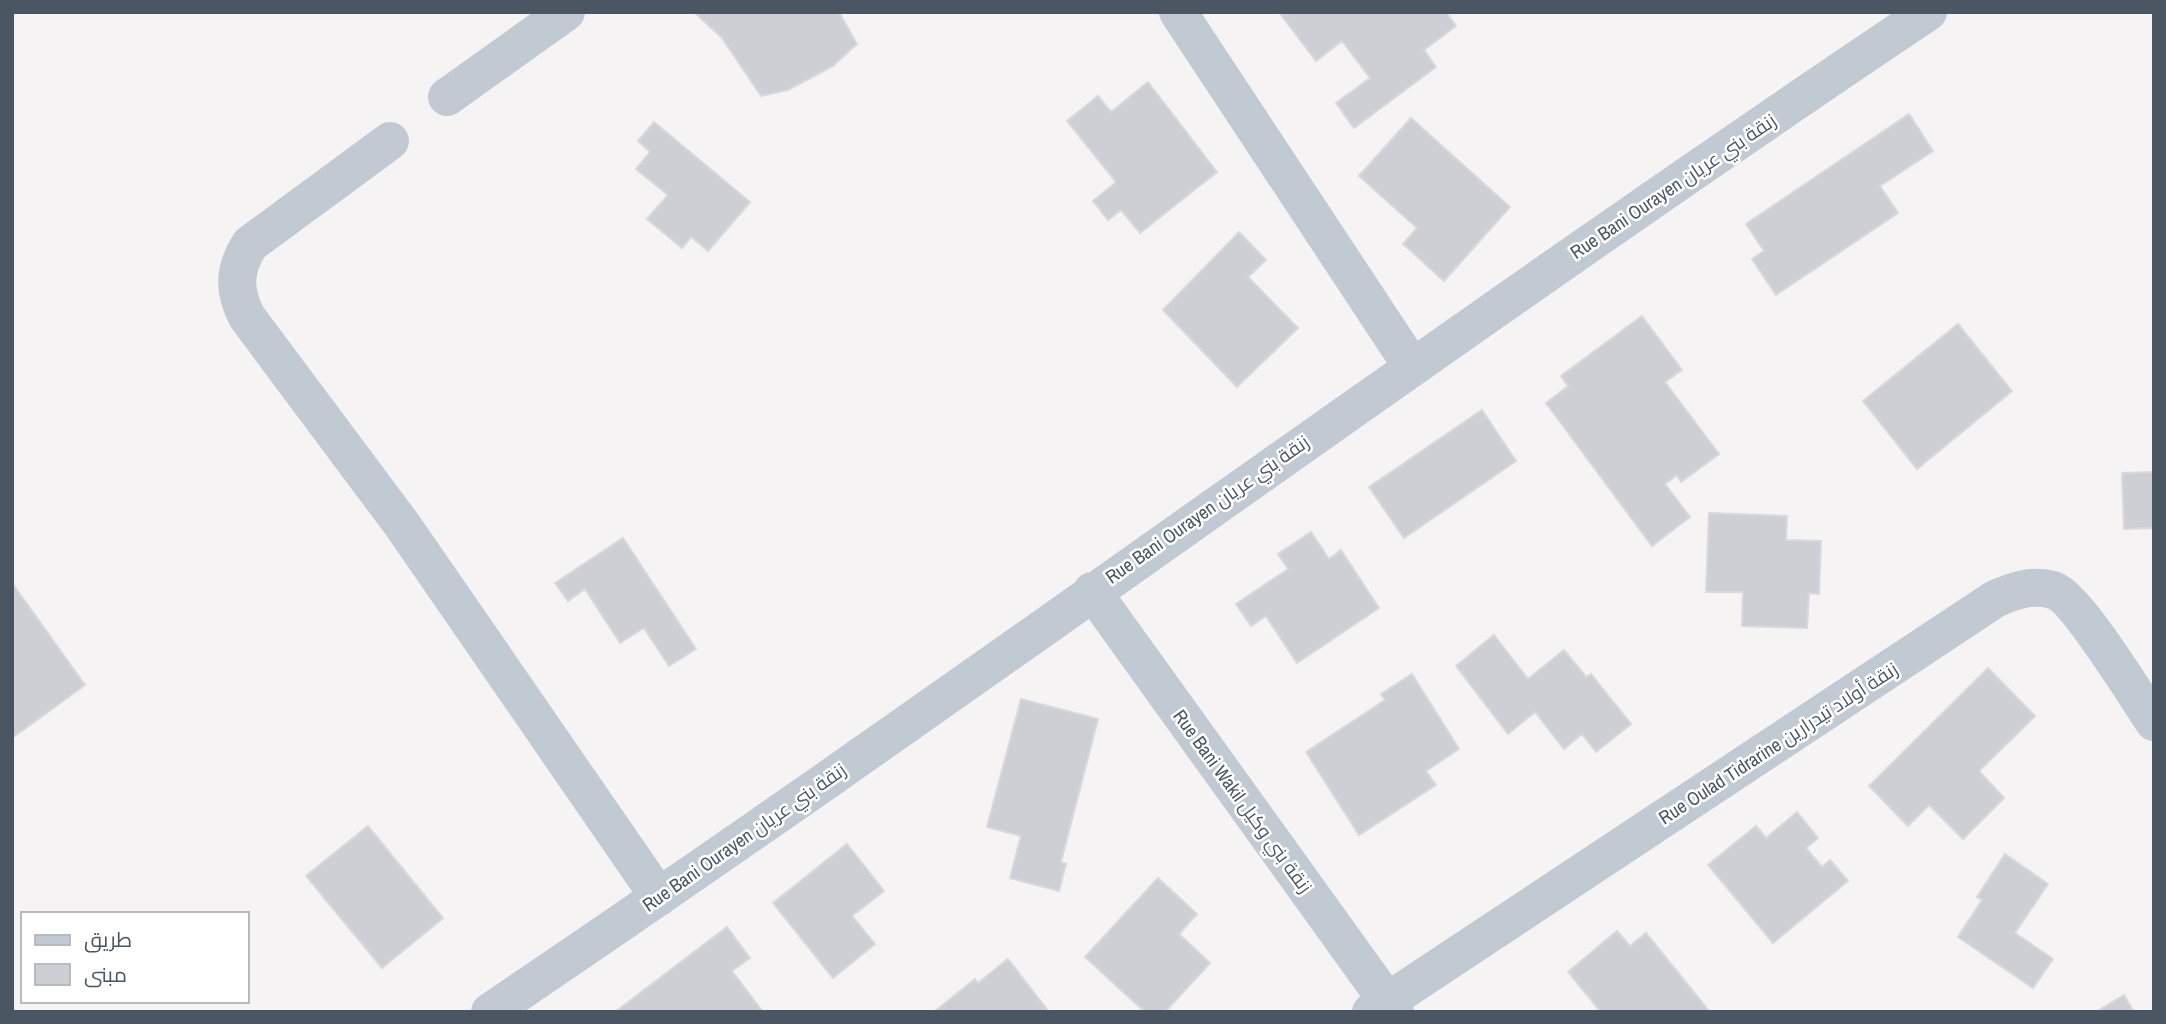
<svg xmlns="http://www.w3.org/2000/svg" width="2166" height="1024" font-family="'Archivo Narrow',Cairo,sans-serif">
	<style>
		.building { fill: #cdcfd5; stroke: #d7d9de; stroke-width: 2 }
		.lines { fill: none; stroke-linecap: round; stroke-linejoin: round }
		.street { stroke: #c1cad2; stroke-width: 38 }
		.labels { text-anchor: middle; stroke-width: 5; stroke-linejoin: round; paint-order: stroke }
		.street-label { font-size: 19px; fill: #4a5661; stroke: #fff }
	</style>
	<rect width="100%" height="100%" fill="#f5f3f3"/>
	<path class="building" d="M694,12h148l-2,2 17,30 -24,22 -45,24 -27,6 -39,-58z
		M1279,12h167l10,14 -32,24 12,17 -82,61 -18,-25 34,-25 -28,-37 -26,20z
		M1148,82l69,90 -77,61 -19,-23 -13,10 -15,-19 23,-19 -49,-61 31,-25 13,16z
		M1909,114l24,37 -53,35 18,27 -122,82 -24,-36 12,-8 -18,-27z
		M1411,118l99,89 -66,74 -41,-37 14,-16 -58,-52z
		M654,122l96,80 -42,49 -17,-14 -9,11 -35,-29 21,-24 -32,-26 14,-17 -12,-11z
		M1239,232l27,28 -18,17 50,51 -61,59 -74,-77z
		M1642,316l40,54 -17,12 54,72 -38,28 -4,-7 -12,9 25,33 -38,29 -106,-143 22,-17 -7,-10z
		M1958,324l54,67 -95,78 -54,-68z
		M1482,410l34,51 -112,77 -35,-51z
		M2154,472v56l-30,1 -2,-56z
		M1709,513l78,3 -1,24 35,1 -2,53 -10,-1 -2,35 -65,-2 1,-34h-37z
		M1311,532l18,27 12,-9 38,58 -82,55 -31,-47 -15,10 -15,-22 52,-35 -10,-15z
		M623,538l73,111 -27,17 -25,-38 -24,15 -35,-54 -17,12 -13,-18z
		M12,583l73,102 -73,53z
		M1494,635l34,44 36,-29 22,27 5,-3 40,50 -35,28 -14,-18 -18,15 -29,-37 -27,22 -52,-68z
		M1988,668l47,48 -56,55 25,27 -41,41 -34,-34 -21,21 -39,-40z
		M1412,674l47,75 -33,22 10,14 -77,50 -53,-83 79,-52 -4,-6z
		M1021,699l77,20 -37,143 5,2 -7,27 -49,-13 11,-42 -34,-9z
		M1797,812l21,26 -12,10 16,19 8,-7 18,21 -75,62 -65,-78 48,-39 10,12z
		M368,826l75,92 -61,50 -76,-92z
		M847,844l37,47 -32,25 23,28 -42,34 -60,-75z
		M2005,854l43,30 -33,49 38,26 -20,29 -75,-51 24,-37 -5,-3z
		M1158,878l39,36 -18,20 31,29 -45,49h-20l-60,-55z
		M727,927l23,31 -18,13 31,41h-148z
		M1617,931l13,15 16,-13 64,79h-109l-33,-40z
		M1008,959l41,53h-115l41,-33 3,4z
		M2124,995l10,17h-38z"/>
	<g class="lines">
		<path class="street" d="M1178,12l233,353
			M447,97l119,-85
			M390,141l-140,103c-16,25 -17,46 -3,73l156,209 256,371
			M1092,591l303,421
			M490,1012c484,-327 953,-675 1438,-1000
			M1371,1012l624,-413c18,-8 37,-15 58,-9 23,7 84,107 101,132"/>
	</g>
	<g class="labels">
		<g class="street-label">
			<text transform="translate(1673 186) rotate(-34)" y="7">Rue Bani Ourayen زنقة بني عريان</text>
			<text transform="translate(1207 509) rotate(-35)" y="7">Rue Bani Ourayen زنقة بني عريان</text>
			<text transform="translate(1778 743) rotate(-33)" y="7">Rue Oulad Tidrarine زنقة أولاد تيدرارين</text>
			<text transform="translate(1243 801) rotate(54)" y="7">Rue Bani Wakil زنقة بني وكيل</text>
			<text transform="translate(744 837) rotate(-35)" y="7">Rue Bani Ourayen زنقة بني عريان</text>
		</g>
	</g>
	<rect width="2166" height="1024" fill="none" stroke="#4a5661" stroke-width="28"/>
	<rect x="21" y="912" width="228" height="91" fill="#ffffff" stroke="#b7bbc0" stroke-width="2"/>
	<rect x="35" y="935" width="35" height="10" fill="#c1cad2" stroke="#b7bbc0" stroke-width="2"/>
	<text x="84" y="947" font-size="21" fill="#4a5661">طريق</text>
	<rect x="35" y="964" width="35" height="21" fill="#cdcfd5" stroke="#b7bbc0" stroke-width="2"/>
	<text x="84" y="982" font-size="21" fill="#4a5661">مبنى</text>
</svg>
